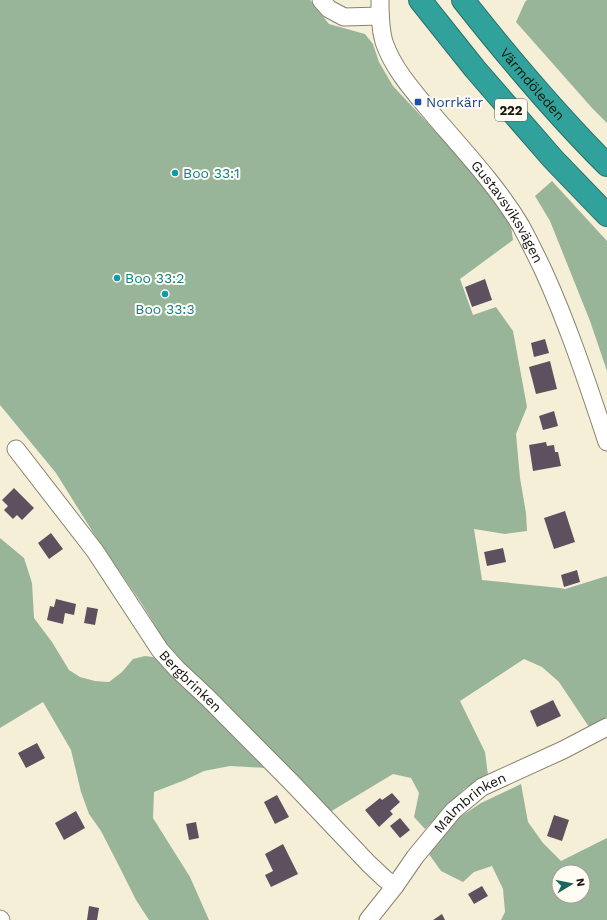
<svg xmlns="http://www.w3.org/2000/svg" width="607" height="920" font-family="'Work Sans',sans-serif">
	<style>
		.forest { fill: #98b59a; fill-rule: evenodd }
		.building { fill: #5f505f }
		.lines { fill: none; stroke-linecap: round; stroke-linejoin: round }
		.minor-casing { stroke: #88826d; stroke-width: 19 }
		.highway-casing { stroke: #287169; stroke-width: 24 }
		.minor { stroke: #fff; stroke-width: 17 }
		.highway { stroke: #31a29b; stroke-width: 22 }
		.transit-dot { fill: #1a4fb4; stroke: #fffcf3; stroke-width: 1.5 }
		.culture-dot { fill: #0f9aa8; stroke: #fffcf3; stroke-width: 1.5 }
		.labels { text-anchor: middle; stroke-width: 4; stroke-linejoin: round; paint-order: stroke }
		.shield { fill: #fffcf3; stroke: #5d5a52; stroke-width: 1 }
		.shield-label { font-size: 13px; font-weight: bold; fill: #18150d }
		.street-label { font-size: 14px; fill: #18150d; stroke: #fffcf3 }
		.transit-label { font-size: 14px; fill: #164399; stroke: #fffcf3; text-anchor: start }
		.culture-label { font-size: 14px; fill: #0d838f; stroke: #fffcf3; text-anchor: start }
	</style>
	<rect width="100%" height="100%" fill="#f6efd8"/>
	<path class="forest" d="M0,0h310l19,24 36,10 8,10 6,18 14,24 45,48 11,7 45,57 17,28 2,14 -53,39 13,36 23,-8 17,24 14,76 -11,27 4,44 6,35 1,18 -22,3 -31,-5 8,51 78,8 5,1 42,-13v141l-18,10 -30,-45 -17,-15 -18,-8 -64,42 25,51 3,23 -24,14 -39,40 -11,-12 5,-24 -8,-15 -18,-4 -63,38 -64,-44 -36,-2 -26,5 -19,9 -31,12 -1,26 37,59 19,43h-60l-13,-20 -17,-34 -18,-35 -12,-17 -8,-22 -10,-42 -28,-48 -43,26v-190l24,20 8,25 2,35 18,24 17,28 11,7 15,4 14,1 13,-10 11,-13 12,-3 15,2 9,-10 -27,-44 -48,-70 -38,-61 -56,-68z
		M527,0h80v123l-15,-15 -76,-86 9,-20z
		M552,181l55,60v130l-17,-50 -40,-100 -15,-25z
		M521,784l7,38 15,21 18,18 46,-23v82h-106l4,-8 -2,-23 -11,-23 -18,6 -11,10 -22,-11 -15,-21 28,-29 27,-18zM559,872h24v24h-24z"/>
	<path class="building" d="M485,279l7,21 -20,7 -7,-20z
		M545,339l4,14 -15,4 -3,-14z
		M550,361l7,28 -21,5 -7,-27z
		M554,411l4,15 -15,4 -4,-14z
		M546,442l1,4 7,-1 1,7h3l3,14 -28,5 -4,-26z
		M14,488l20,20 -12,12 -5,-5 -4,4 -9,-9 4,-4 -6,-6z
		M565,511l10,31 -21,7 -10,-31z
		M51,533l12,16 -14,10 -11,-16z
		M503,548l3,14 -19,4 -3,-14z
		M577,570l3,12 -16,5 -3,-12z
		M56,599l20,5 -2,11 -9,-2 -2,11 -16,-4 3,-14 4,1z
		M87,607l11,2 -3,16 -11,-2z
		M553,700l8,16 -24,11 -7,-16z
		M37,743l8,15 -19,10 -8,-15z
		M392,793l8,9 -10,9 3,3 -14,13 -14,-17 15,-12 2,2z
		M277,795l12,22 -14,7 -11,-22z
		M76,811l9,17 -21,12 -9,-17z
		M554,815l15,5 -7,21 -15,-5z
		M400,818l10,12 -10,8 -10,-12z
		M196,822l3,16 -10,2 -3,-16z
		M283,844l15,30 -27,13 -6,-12 8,-4 -8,-17z
		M482,886l6,10 -14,8 -6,-10z
		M89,906l10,2 -2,12h-10z
		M442,914l3,6h-12z"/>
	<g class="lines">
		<defs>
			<g id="minor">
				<path d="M321,0l8,9 15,8 36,-1"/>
				<path id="s1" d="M380,0c0,14 0,28 4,42 10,29 32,52 51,75 30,35 62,69 86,109 8,15 16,31 23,46 25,55 44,113 63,170"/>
				<path id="s2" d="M16,449l79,102 65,99 17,19 31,29 88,89 73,77 16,15 10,7"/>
				<path d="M0,919l1,1"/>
				<path id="s3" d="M368,920l27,-34 20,-29 38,-46 29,-24 81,-37 44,-23"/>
			</g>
			<g id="highway">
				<path d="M420,0l55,69 78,90 54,56"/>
				<path id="s4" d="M463,0c45,57 92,113 144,165"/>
			</g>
		</defs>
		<use href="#minor" class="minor-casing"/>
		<use href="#highway" class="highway-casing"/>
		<use href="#minor" class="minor"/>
		<use href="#highway" class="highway"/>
	</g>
	<rect class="transit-dot" x="414" y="98" width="8" height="8" rx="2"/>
	<g class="culture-dot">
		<circle cx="175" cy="173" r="4"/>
		<circle cx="117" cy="278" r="4"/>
		<circle cx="165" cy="294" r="4"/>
	</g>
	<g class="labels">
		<rect class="shield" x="495" y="99" width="32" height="22" rx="3"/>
		<g class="shield-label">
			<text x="511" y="115">222</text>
		</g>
		<g class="street-label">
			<text dy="5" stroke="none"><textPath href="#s4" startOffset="109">Värmdöleden</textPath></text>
			<text dy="5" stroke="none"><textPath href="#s1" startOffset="253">Gustavsviksvägen</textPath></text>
			<text dy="5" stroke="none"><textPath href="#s2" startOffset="291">Bergbrinken</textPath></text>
			<text dy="5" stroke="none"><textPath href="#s3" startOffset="157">Malmbrinken</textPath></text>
		</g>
		<g class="transit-label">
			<text x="426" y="107">Norrkärr</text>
		</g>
		<g class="culture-label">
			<text x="183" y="178">Boo 33:1</text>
			<text x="125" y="283">Boo 33:2</text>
			<text x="165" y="314" text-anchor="middle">Boo 33:3</text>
		</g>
	</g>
	<g transform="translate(571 884) rotate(80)"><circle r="19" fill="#fffcf3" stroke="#a3a097"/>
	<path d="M0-3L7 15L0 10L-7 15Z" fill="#1e665c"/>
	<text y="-6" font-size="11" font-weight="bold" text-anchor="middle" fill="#18150d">N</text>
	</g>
</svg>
